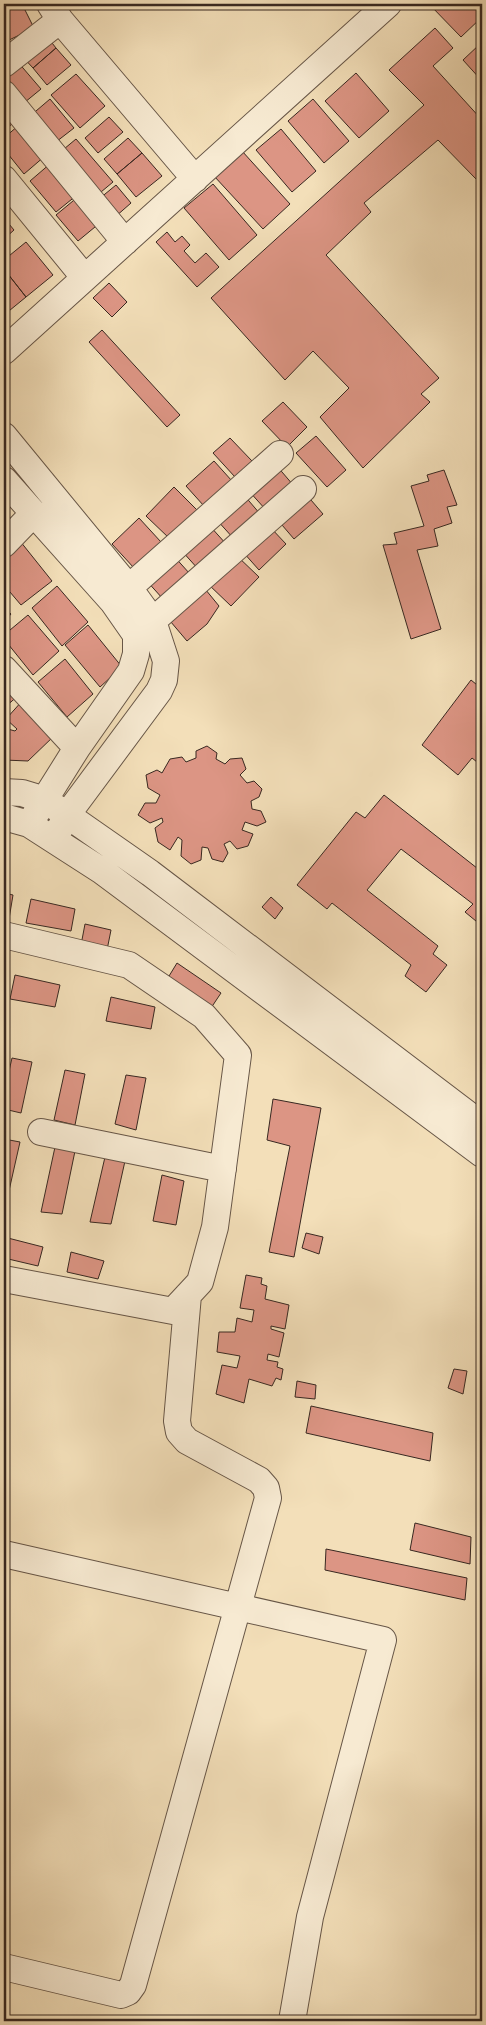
<svg xmlns="http://www.w3.org/2000/svg" width="486" height="2025" font-family="Cardo,serif">
	<style>
		.building { fill: #dc9584; stroke: #382821 }
		.lines { fill: none; stroke-linecap: round; stroke-linejoin: round }
		.minor-casing { stroke: #675647; stroke-width: 28 }
		.minor { stroke: #f7ead2; stroke-width: 26 }
	</style>
	<rect width="100%" height="100%" fill="#f3dfb9"/>
	<filter id="stains"><feTurbulence type="fractalNoise" baseFrequency=".004" numOctaves="4"/><feColorMatrix values="0 0 0 0 .2 0 0 0 0 .09 0 0 0 0 .02 0 0 0 .5 -.17"/></filter>
	<radialGradient id="worn" r=".72"><stop offset=".6" stop-color="#630" stop-opacity="0"/><stop offset="1" stop-color="#630" stop-opacity=".3"/></radialGradient>
	<path class="building" d="M4,4h18l12,24 -27,13 -3,-6z
		M62,4h19l-15,7z
		M429,4h53v13l-21,20z
		M435,28l18,20 -20,18 49,54v53l-6,6 -38,-39 -74,63 7,9 -45,43 113,123 -18,16 9,8 -67,66 -43,-51 29,-29 -36,-37 -28,29 -74,-82 213,-193 -35,-35z
		M45,34l11,14 -23,20 -12,-13z
		M480,44l2,3v34l-19,-21z
		M56,48l15,17 -24,20 -14,-17z
		M17,61l24,28 -22,18 -15,-18v-17z
		M356,73l33,38 -30,27 -34,-37z
		M76,74l29,32 -25,22 -29,-33z
		M50,99l24,29 -22,17 -23,-28z
		M313,99l36,42 -25,22 -36,-42z
		M4,111l9,12 -9,8z
		M109,117l14,15 -25,21 -13,-15z
		M19,125l26,31 -21,18 -20,-25v-11z
		M281,129l35,42 -24,21 -36,-42z
		M128,138l14,15 -25,21 -13,-15z
		M76,139l37,43 -18,15 -37,-43z
		M242,151l48,53 -27,25 -49,-53z
		M142,153l20,23 -26,21 -19,-23z
		M51,163l26,32 -21,17 -26,-31z
		M213,184l44,51 -28,25 -45,-52z
		M116,185l15,18 -16,14 -16,-18z
		M79,196l22,26 -23,19 -22,-26z
		M4,218l10,12 -10,9z
		M167,232l8,10 7,-6 8,9 -6,6 11,12 11,-10 13,14 -22,20 -41,-45z
		M26,242l27,33 -27,22 -22,-28v-9z
		M4,269l22,28 -22,18z
		M109,283l18,19 -15,15 -19,-19z
		M102,330l78,85 -13,12 -78,-85z
		M283,402l24,25 -20,20 -25,-26z
		M316,436l30,34 -19,17 -31,-34z
		M230,438l22,23 -17,16 -22,-24z
		M214,461l18,20 -28,25 -18,-20z
		M276,465l18,21 -28,24 -18,-20z
		M444,470l13,35 -10,2 5,16 -18,6 4,17 -21,4 24,79 -30,10 -28,-94 14,-1 -3,-11 30,-7 -13,-40 18,-5 -2,-6z
		M174,487l24,24 -28,28 -24,-23z
		M305,493l18,21 -29,25 -18,-21z
		M243,494l18,21 -27,24 -18,-20z
		M139,518l22,24 -27,26 -22,-24z
		M209,525l18,20 -28,25 -18,-20z
		M270,527l16,17 -27,26 -16,-18z
		M20,541l32,40 -31,24 -17,-20v-30z
		M172,554l18,20 -27,25 -18,-20z
		M235,554l24,23 -28,29 -24,-23z
		M201,584l18,22 -12,18 -20,17 -22,-26z
		M57,586l31,36 -26,24 -30,-38z
		M4,607l7,7 -7,8z
		M28,615l31,36 -26,24 -29,-36v-4z
		M88,625l34,42 -22,20 -35,-42z
		M65,659l28,35 -26,23 -29,-35z
		M4,675l16,19 -16,14z
		M471,680l11,9v77l-10,-8 -14,17 -36,-30z
		M23,700l32,35 -27,26 -24,-1v-32l11,3 2,-2 -11,-10z
		M207,746l10,7 -1,6 9,5 5,-5 12,-1 4,11 -6,6 7,8 7,-2 8,8 -3,8 -8,4 1,8 9,2 5,11 -9,4 -12,-4 -3,8 11,4 -5,12 -11,3 -7,-8 -6,3 4,9 -5,9 -11,-3 -4,-11 -6,-1 -1,13 -10,4 -10,-8 1,-16 -4,-3 -8,13 -12,-8 -3,-14 8,-6 -1,-4 -12,5 -12,-8 7,-12h11l4,-8 -12,-7 -2,-13 11,-5 5,3 8,-14 12,-2 4,5 10,-4v-7z
		M384,795l98,77v54l-17,-14 8,-8 -72,-55 -34,41 71,56 -5,8 14,11 -21,27 -21,-16 6,-11 -79,-62 -5,6 -30,-24 59,-73 9,6z
		M4,893l9,2 -4,24 -5,-1z
		M271,897l12,11 -8,11 -13,-12z
		M31,899l44,10 -4,22 -45,-8z
		M85,924l26,6 -4,20 -26,-5z
		M177,963l44,30 -12,18 -43,-30z
		M15,975l45,10 -5,22 -45,-8z
		M111,997l44,10 -4,22 -45,-8z
		M12,1058l20,4 -11,51 -17,-4v-16z
		M65,1070l20,4 -10,51 -21,-5z
		M126,1075l20,3 -10,52 -21,-6z
		M273,1099l48,9 -27,149 -25,-5 21,-106 -23,-6z
		M4,1139l16,3 -14,62h-2z
		M55,1147l20,4 -13,63 -21,-2z
		M105,1157l20,4 -14,63 -21,-2z
		M162,1175l22,6 -8,44 -23,-4z
		M306,1233l17,4 -4,17 -17,-6z
		M4,1237l39,10 -5,19 -34,-8z
		M71,1252l33,9 -6,18 -31,-7z
		M246,1275l16,3 -1,6 6,2 -2,13 24,6 -4,24 -14,-3v3l13,4 -5,24 -11,-3 -1,6 11,2 -1,5 6,2 -2,11 -5,-2 -4,8 -23,-7 -5,24 -28,-9 6,-29 15,3 3,-12 -23,-4 2,-20h16l2,-14 15,4 2,-12 -14,-2z
		M454,1369l13,2 -4,23 -15,-6z
		M297,1381l19,4 -1,14 -20,-2z
		M311,1406l122,27 -3,28 -124,-28z
		M415,1523l56,14 -1,27 -60,-14z
		M326,1549l141,29 -2,22 -140,-30z"/>
	<g class="lines">
		<defs>
			<path id="minor" d="M50,4l10,16 135,159
				M4,64l56,-44
				M4,94l121,148
				M4,179l80,98
				M4,351l384,-347
				M4,436l125,152 24,33 13,40 -2,19 -5,11 -92,124 -8,15
				M4,480l109,122 23,33v19l-5,17 -54,77 -42,67
				M4,544l30,-31
				M116,599l164,-145
				M140,632l163,-143
				M4,669l73,79
				M4,792l18,1 23,7 22,15 83,58 332,252
				M4,817l25,7 73,47 380,283
				M4,935l125,30 75,51 34,39 -23,172 -15,55 -27,29 -169,-32
				M41,1132l182,37
				M4,1554l379,86 -73,277 -18,104
				M4,1967l117,28 7,-3 5,-7 135,-487 -2,-10 -7,-8 -72,-39 -8,-9 -2,-11 11,-126"/>
		</defs>
		<use href="#minor" class="minor-casing"/>
		<use href="#minor" class="minor"/>
	</g>
	<rect width="486" height="2025" fill="none" stroke="#f3dfb9" stroke-width="20"/>
	<rect x="5" y="5" width="476" height="2015" fill="none" stroke="#382821" stroke-width="2.5"/>
	<rect x="10" y="10" width="466" height="2005" fill="none" stroke="#382821"/>
	<rect width="100%" height="100%" filter="url(#stains)"/>
	<rect width="100%" height="100%" fill="url(#worn)"/>
</svg>
